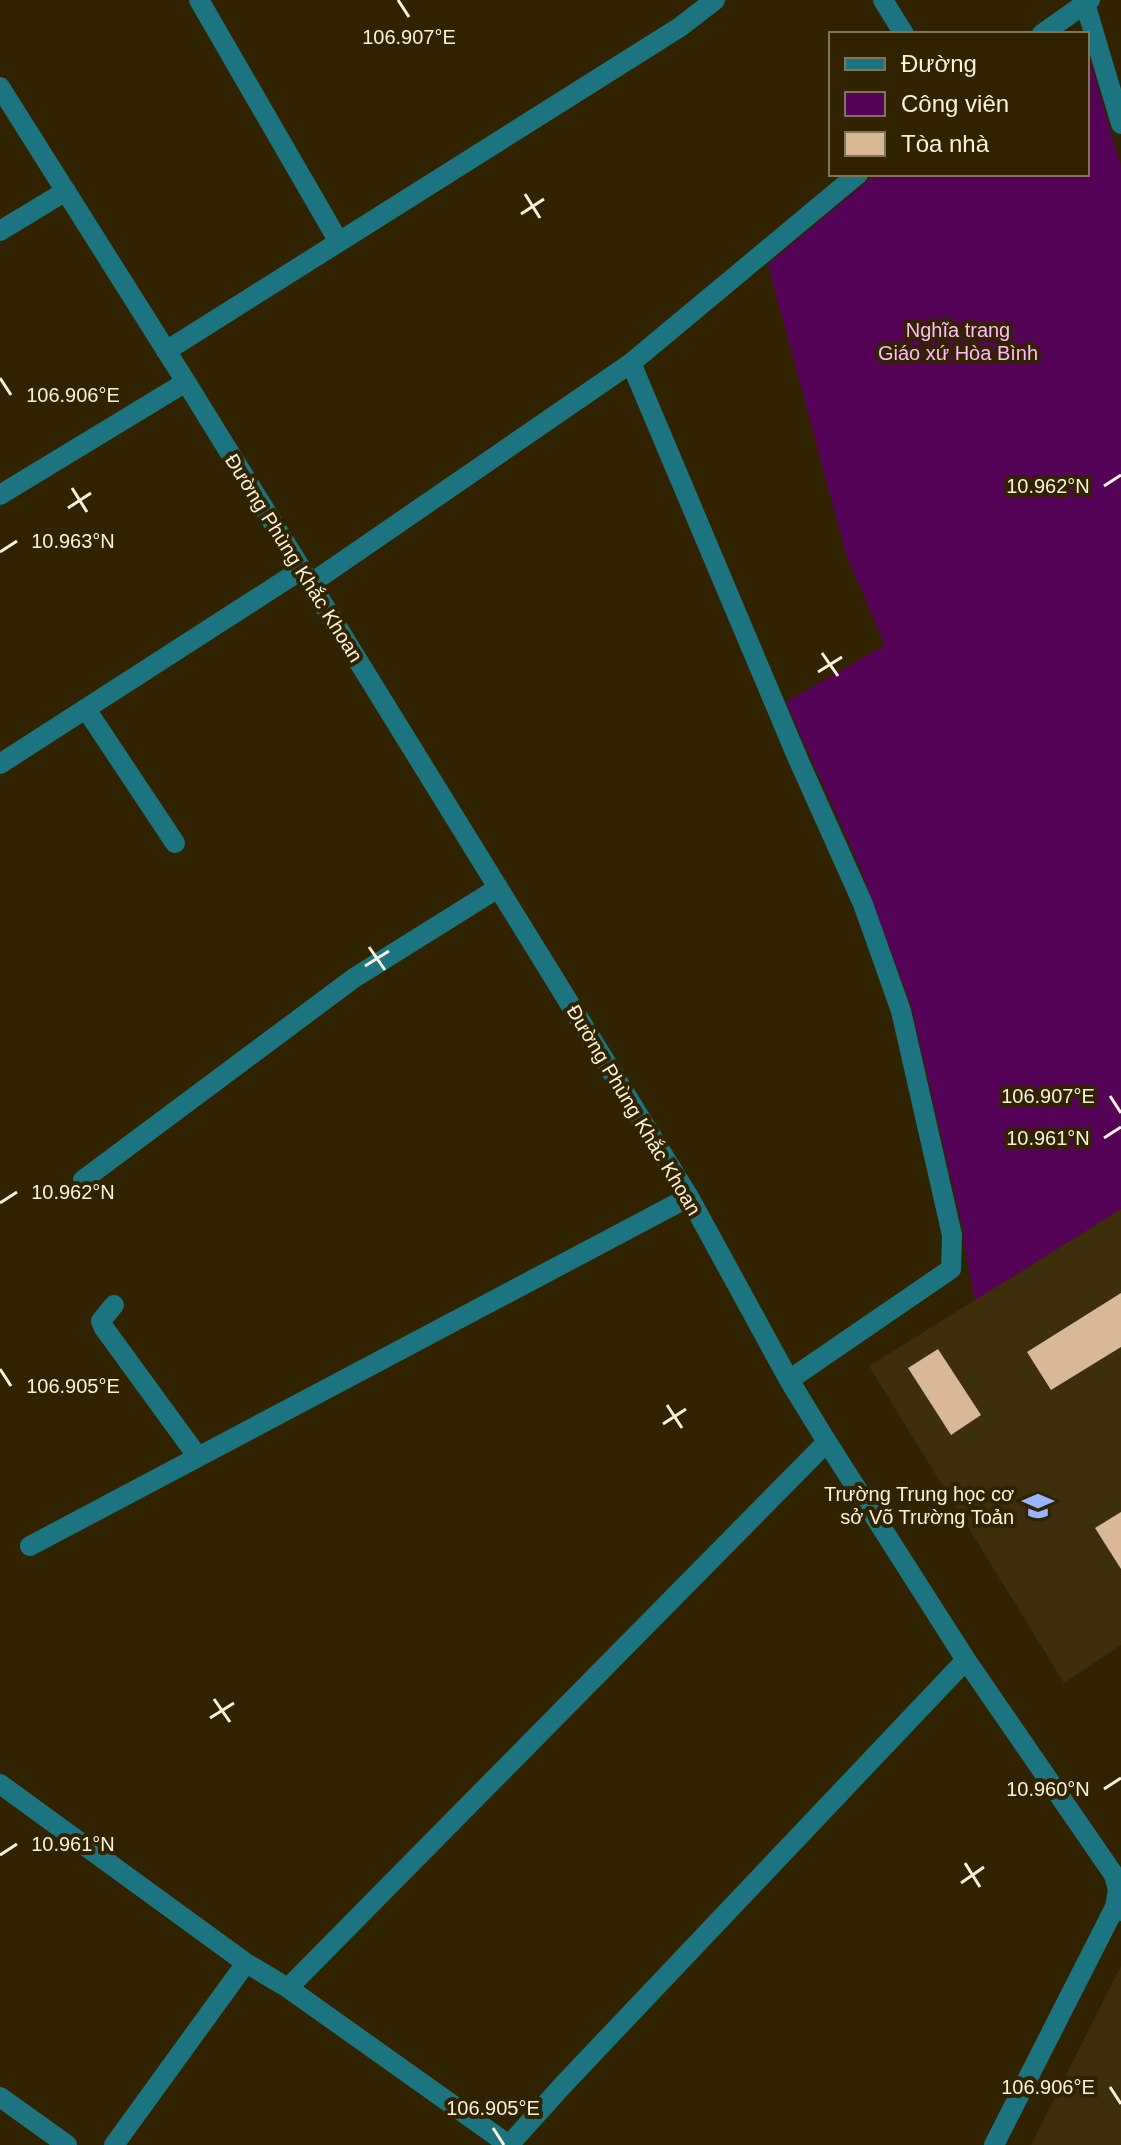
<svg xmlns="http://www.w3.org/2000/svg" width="1121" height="2145" font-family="Arial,sans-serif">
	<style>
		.built { fill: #3d2f0b }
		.green { fill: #550356 }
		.building { fill: #d8b897 }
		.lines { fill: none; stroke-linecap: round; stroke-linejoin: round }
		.service { stroke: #1b747f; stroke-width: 20 }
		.minor { stroke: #1b747f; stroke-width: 20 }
		.tertiary { stroke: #1b747f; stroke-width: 20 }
		.ticks { fill: none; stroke: #faf1dd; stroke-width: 3 }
		.labels { text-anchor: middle; stroke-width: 8; stroke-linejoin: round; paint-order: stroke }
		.park-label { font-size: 20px; fill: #ffbafd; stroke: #312300 }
		.street-label { font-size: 20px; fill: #faf1dd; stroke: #312300 }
		.poi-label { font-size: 20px; fill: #faf1dd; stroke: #312300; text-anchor: end }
		.ticks-label { font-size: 20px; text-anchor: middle; fill: #faf1dd; stroke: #312300; stroke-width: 8; stroke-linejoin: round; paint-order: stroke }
	</style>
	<rect width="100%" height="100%" fill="#312300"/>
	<path class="built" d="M1121,1209v436l-57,38 -195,-317z
		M1121,1966v179h-90z"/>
	<path class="green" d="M1087,50l34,117v1042l-146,91 -11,-57v-9l-53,-229 -51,-138 -74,-165 99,-57 -39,-91 -78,-290 108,-90h211z"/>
	<path class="building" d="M1121,1293v54l-70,43 -24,-38z
		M938,1349l43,66 -30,20 -43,-67z
		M1121,1512v57l-26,-41z"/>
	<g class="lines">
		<path class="service" d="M86,709l89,134
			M83,1180l271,-202 144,-90"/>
		<path class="minor" d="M199,0l140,242
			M883,0l21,34
			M1085,3l36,121
			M1042,34l48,-34
			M0,87l186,295 503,815 100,183 38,62 139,218 148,215 4,15 -3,17 6,4
			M0,231l66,-40
			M166,351l514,-324 35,-27
			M631,363l167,396 65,145 38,107 51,224 -1,34 -162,111
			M0,495l186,-113
			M310,584l321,-221 227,-189
			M0,764l301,-194
			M114,1305l-13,16 3,7 94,129
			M30,1546l659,-349
			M0,1784l246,179 42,25 221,157
			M288,1988l539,-546
			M0,2097l67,48
			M114,2145l132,-182
			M509,2145l54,-60 403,-425"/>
		<path class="tertiary" d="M994,2145l121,-238"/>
	</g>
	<path class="ticks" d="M398,0l11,17M525,194l15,24M521,214l23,-15M0,378l11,17M1104,486l17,-11M72,488l15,24M68,508l23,-15M0,552l17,-11M822,653l16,23M818,672l24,-15M369,947l16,23M365,966l24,-15M1110,1096l11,17M1104,1138l17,-11M0,1203l17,-11M0,1369l11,17M667,1405l15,23M663,1424l23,-15M214,1699l16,23M210,1718l24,-15M1104,1789l17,-11M0,1855l17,-11M965,1863l15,24M961,1883l23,-16M1110,2087l11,17M493,2128l11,17"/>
	<defs>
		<symbol id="school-bare" viewBox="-9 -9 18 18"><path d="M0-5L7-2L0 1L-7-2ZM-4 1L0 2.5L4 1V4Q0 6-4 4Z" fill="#99b5fd" stroke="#312300" stroke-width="2.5" paint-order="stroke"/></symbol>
	</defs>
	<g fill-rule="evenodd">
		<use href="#school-bare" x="1016" y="1484" width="44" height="44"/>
	</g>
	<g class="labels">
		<g class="park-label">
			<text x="958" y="337">Nghĩa trang<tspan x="958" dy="23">Giáo xứ Hòa Bình</tspan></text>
		</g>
		<g class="street-label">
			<text transform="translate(294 558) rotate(58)" y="7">Đường Phùng Khắc Khoan</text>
			<text transform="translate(634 1110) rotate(59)" y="7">Đường Phùng Khắc Khoan</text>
		</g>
		<g class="poi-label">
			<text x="1014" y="1501">Trường Trung học cơ<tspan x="1014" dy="23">sở Võ Trường Toản</tspan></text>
		</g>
	</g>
	<g class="ticks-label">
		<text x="409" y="44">106.907°E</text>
		<text x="73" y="402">106.906°E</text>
		<text x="1048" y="493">10.962°N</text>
		<text x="73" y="548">10.963°N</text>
		<text x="1048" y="1103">106.907°E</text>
		<text x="1048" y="1145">10.961°N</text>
		<text x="73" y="1199">10.962°N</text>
		<text x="73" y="1393">106.905°E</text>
		<text x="1048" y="1796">10.960°N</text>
		<text x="73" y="1851">10.961°N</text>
		<text x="1048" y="2094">106.906°E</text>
		<text x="493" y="2115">106.905°E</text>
	</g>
	<rect x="829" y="32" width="260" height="144" fill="#312300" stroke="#817558" stroke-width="2"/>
	<rect x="845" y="58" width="40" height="12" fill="#1b747f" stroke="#817558" stroke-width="2"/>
	<text x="901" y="72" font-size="24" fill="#faf1dd">Đường</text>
	<rect x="845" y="92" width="40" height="24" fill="#550356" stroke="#817558" stroke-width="2"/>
	<text x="901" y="112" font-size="24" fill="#faf1dd">Công viên</text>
	<rect x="845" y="132" width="40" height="24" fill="#d8b897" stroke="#817558" stroke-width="2"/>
	<text x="901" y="152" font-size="24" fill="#faf1dd">Tòa nhà</text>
</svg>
